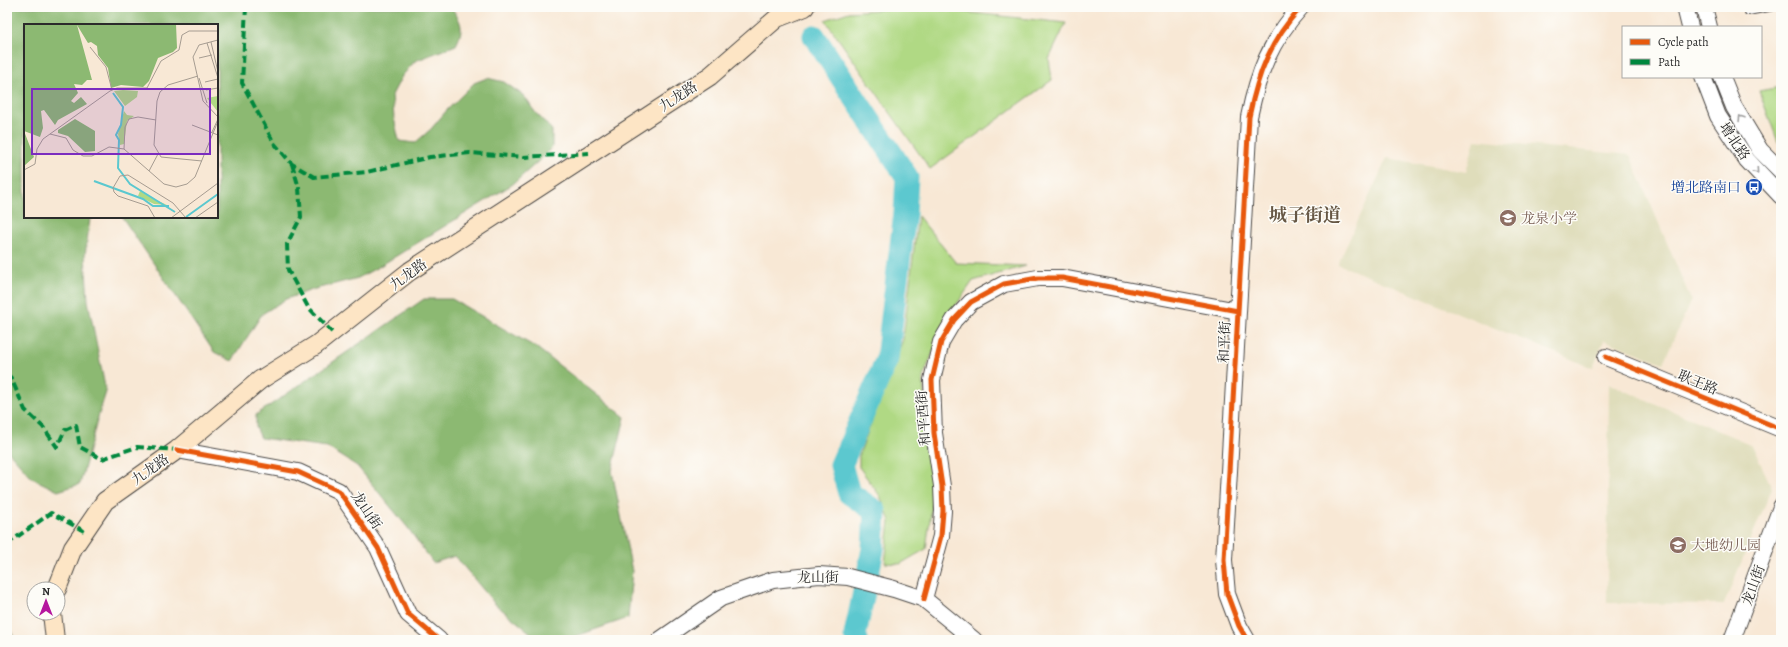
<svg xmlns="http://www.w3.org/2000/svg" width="1788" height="647" font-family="Alegreya,'Noto Serif SC',serif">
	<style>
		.built { fill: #dfddbb }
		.green { fill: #b0d984; stroke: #6e8258 }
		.forest { fill: #8cb972; stroke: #5c724e }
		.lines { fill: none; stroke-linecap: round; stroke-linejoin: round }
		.river { stroke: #5bc8cf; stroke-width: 23 }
		.service-casing { stroke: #4a4744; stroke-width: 8 }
		.tertiary-casing { stroke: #4a4744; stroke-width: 18 }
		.secondary-casing { stroke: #4a4744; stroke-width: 20 }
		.service { stroke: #fff; stroke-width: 6 }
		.tertiary { stroke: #fff; stroke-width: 16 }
		.secondary { stroke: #fde5c5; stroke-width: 18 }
		.quiet { stroke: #00873e; stroke-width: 4; stroke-dasharray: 8 4; stroke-linecap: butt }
		.cycleway-casing { stroke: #fdfcf7; stroke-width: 8 }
		.cycleway { stroke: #e8590c; stroke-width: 5 }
		.oneway { stroke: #a0a0a0 }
		.labels { text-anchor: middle; stroke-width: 3; stroke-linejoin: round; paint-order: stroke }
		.street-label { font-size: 14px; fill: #2b2b2b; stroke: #fdfcf7 }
		.transit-label { font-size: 14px; fill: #164399; stroke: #fdfcf7; text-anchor: end }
		.education-label { font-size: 14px; fill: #785e54; stroke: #fdfcf7; text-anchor: start }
		.district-label { font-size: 18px; font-weight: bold; fill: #665744; stroke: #fdfcf7 }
		.inset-river { fill: none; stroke: #5bc8cf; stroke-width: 2 }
		.inset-road { fill: none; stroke: #a69c91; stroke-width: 1 }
		.view { fill: #7b2cbf; fill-opacity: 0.15; stroke: #7b2cbf; stroke-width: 2 }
		.inset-edge { fill: none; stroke: #2b2b2b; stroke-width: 2 }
	</style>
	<rect width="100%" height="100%" fill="#fdfcf7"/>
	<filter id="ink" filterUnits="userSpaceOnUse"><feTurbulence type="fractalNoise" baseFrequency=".025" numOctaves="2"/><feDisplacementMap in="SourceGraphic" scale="8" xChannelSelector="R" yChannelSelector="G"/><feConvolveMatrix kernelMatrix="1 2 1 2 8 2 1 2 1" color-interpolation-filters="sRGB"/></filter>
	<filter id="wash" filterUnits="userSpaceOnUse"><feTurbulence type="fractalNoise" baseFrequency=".012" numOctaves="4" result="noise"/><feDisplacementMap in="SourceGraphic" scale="16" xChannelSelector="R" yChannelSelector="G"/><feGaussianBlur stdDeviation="0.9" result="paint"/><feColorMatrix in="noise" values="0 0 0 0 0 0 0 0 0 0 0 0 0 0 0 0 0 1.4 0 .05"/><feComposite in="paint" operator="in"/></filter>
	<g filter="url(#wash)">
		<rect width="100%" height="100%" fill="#f8e8d5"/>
		<path class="built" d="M1475,140l155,15 61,145 -28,63 -59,-23 -11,28 -255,-104 49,-106 79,14z
			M1609,384l143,61 20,43 -48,116 -117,-1z"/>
		<path class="green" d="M916,7l150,16 -17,36 3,21 -122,89 -105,-149 24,-8z
			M1781,87v58l-3,-3 -19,-51z
			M918,216l38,47 70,3 -53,15 -26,37 -24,59 3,46 9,59 -9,67 -26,15 -15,-1 5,-42 -10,-25 -21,-29v-12l44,-116z"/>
		<path class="forest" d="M7,7h444c10,15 14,20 5,38l-41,16 -13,15 -10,19 2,23 5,23 16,2 16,-14 16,-19 27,-27 13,-5 17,4 20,14 11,16 17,18v17l-9,10 -30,27 -133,82 -22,12 -43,11 -29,10 -24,15 -30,47 -18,-9 -92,-135h95v-192h-192v192h71l-6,2 -5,36 3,46 18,91 -8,25 -18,67 -22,7 -26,-13 -25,-28z
			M424,299h28l85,49 88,69 -13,54 20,100 -4,47 -63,22h-16l-17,-6 -37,-30 -40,-48 -22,7 -25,-35 -51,-62 -30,-19 -66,-9 -5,-11v-12z
			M7,623l8,17h-8z"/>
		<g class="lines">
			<path class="river" d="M814,36l93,141 -2,36 -18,146 -46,106 8,28 26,18 -2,38 -18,86 2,5"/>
		</g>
	</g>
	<g filter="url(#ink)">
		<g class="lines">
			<defs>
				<path id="service" d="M1748,12l26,-5"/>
				<path id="tertiary" d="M1685,7l5,20
					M1704,7l5,20
					M1703,77l15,39 29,44 34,36
					M1722,77l12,30 26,43 21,21
					M1606,357l175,72
					M177,450l121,22 41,19 39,57 30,66 31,26
					M924,599l17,-63 2,-25 -1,-25 -8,-53 -2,-53 9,-38 13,-22 17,-18 33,-18 34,-6h24l176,33
					M660,640l61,-42 52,-18 46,-5 29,2 46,12 30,10 50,41
					M1247,640l-8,-14 -12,-32 -3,-34 25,-443c9,-44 21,-76 52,-110
					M1732,640l49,-133"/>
				<path id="secondary" d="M57,589l16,-41 32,-47 72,-51 83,-70 56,-35 94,-74 300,-195 67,-58 28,-11
					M52,613l3,27"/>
			</defs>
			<use href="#service" class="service-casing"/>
			<use href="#tertiary" class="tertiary-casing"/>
			<use href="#secondary" class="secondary-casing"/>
			<use href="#service" class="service"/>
			<use href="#tertiary" class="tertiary"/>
			<use href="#secondary" class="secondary"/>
			<path class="quiet" d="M246,7l-4,76 32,60 18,21 22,13 53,-5 63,-15 40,-4 54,4 65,-4
				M292,164l7,24 2,29 -14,27 1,26 20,37 24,25
				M7,374l4,4 14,32 18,17 14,20 8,-17 11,-5 4,22 22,12 35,-12 40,3
				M7,544l44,-31 33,18"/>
			<defs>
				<path id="cycleway" d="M1606,357l175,72
					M177,450l121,22 41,19 39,57 30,66 31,26
					M924,599l17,-63 2,-25 -1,-25 -8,-53 -2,-53 9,-38 13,-22 17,-18 33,-18 34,-6h24l176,33
					M1247,640l-8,-14 -12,-32 -3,-34 25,-443c9,-44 21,-76 52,-110"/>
			</defs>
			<use href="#cycleway" class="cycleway-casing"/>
			<use href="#cycleway" class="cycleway"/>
		</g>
		<defs><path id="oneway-chevron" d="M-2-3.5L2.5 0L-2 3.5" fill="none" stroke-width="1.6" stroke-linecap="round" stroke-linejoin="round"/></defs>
		<g class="oneway">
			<use href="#oneway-chevron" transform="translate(1741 118) rotate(-122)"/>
			<use href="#oneway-chevron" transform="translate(1756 171) rotate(48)"/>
		</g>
	</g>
	<defs>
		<symbol id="bus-disc" viewBox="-11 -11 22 22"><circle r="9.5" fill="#1a4fb4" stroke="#fdfcf7"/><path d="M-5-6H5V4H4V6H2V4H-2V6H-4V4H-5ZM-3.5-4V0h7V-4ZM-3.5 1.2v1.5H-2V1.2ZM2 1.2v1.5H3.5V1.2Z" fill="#fff"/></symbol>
		<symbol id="school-disc" viewBox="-11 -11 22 22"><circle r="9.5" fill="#8d6e63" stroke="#fdfcf7"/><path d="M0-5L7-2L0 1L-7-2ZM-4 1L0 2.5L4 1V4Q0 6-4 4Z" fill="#fff"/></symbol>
	</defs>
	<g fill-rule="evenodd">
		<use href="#bus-disc" x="1744" y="177" width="20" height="20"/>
		<use href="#school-disc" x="1498" y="208" width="20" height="20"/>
		<use href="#school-disc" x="1668" y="535" width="20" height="20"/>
	</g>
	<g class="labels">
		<g class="street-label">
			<text transform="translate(678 96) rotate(-33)" y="5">九龙路</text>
			<text transform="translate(1735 141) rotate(56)" y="5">增北路</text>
			<text transform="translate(408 274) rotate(-36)" y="5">九龙路</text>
			<text transform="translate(1224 342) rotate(-87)" y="5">和平街</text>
			<text transform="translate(1698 382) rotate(22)" y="5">耿王路</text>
			<text transform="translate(923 418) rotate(-94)" y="5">和平西街</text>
			<text transform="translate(150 469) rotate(-35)" y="5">九龙路</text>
			<text transform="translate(367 510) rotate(56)" y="5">龙山街</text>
			<text transform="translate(818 577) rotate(-1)" y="5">龙山街</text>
			<text transform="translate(1753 585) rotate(-70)" y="5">龙山街</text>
		</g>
		<g class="transit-label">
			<text x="1741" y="192">增北路南口</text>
		</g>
		<g class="education-label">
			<text x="1521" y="223">龙泉小学</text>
			<text x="1691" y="550">大地幼儿园</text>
		</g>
		<g class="district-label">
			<text x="1305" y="221">城子街道</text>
		</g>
	</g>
	<g transform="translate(24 24)">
		<rect width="194" height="194" fill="#f8e8d5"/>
		<path d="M99,66l15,1 -1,6 -12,9 -11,-15zM194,72v16l-11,-14zM100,87l3,4 7,1 -7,5 -3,23 -4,1 -2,-11zM116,167l12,7 15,7 -13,-1 -16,-8z" fill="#b0d984"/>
		<path d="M0,0h152l1,24 -4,4 -15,6 -9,23 -6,6 -22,-2 -10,3 -3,-20 -10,-13 -1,-9 -6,-4 -3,1 -11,-18 15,55h-5l-5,5 -8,-1 4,9 -7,8 3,2 7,-6 6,7 -29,16 -3,5 -11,-15 -3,1 2,17 -3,9 -16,-6 10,26 -10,9zM51,95l20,12v20l-10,1 -17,-16 -10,-3v-3z" fill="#8cb972"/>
		<path class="inset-river" d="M89,69l10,14 -2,18 -5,10 3,5 -1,28 12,16 45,28M70,157l49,18 10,7h16M162,193l32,-23"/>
		<path class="inset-road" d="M194,16l-19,5 -6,12 10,44 15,16M187,18l7,30M183,19l11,35M66,23l16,20 6,23M175,34l13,-3M174,52l-30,9 -8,7 -3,9 -3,44 7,12 41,4M175,54l8,25M181,58l13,-3M182,66l12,-2M168,101l26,10M188,108l6,-13M26,110l16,4 7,12 10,6h9l17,-9 15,2 40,35 12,3 11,-3 8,-7 23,-56M100,125l1,-22 4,-8 9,-2 18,3M0,146l11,-6 2,-15 6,-10 67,-48 7,-3h30l14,-27 18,-11 3,-15 7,-4h29M125,147l9,-17M131,194l-7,-12 -30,-10 -4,-4 -1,-4 7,-12 8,-1 45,28 13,15M147,194l47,-35M171,194l23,-16"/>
		<path class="view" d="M8,65h178v65h-178z"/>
		<rect width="194" height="194" class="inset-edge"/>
	</g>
	<rect width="1788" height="647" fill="none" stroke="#fdfcf7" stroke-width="24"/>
	<rect x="1622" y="26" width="140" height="52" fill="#fdfcf7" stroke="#a9a8a5"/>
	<rect x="1630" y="39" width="20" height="6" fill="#e8590c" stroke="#a9a8a5"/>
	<text x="1658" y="46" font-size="12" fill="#2b2b2b">Cycle path</text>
	<rect x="1630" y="59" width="20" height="6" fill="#00873e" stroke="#a9a8a5"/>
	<text x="1658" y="66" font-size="12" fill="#2b2b2b">Path</text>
	<g transform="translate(46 601)"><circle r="19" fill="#fdfcf7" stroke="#a9a8a5"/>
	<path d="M0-3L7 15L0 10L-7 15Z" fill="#b5179e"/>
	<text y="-6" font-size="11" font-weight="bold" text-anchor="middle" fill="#2b2b2b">N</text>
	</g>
</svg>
